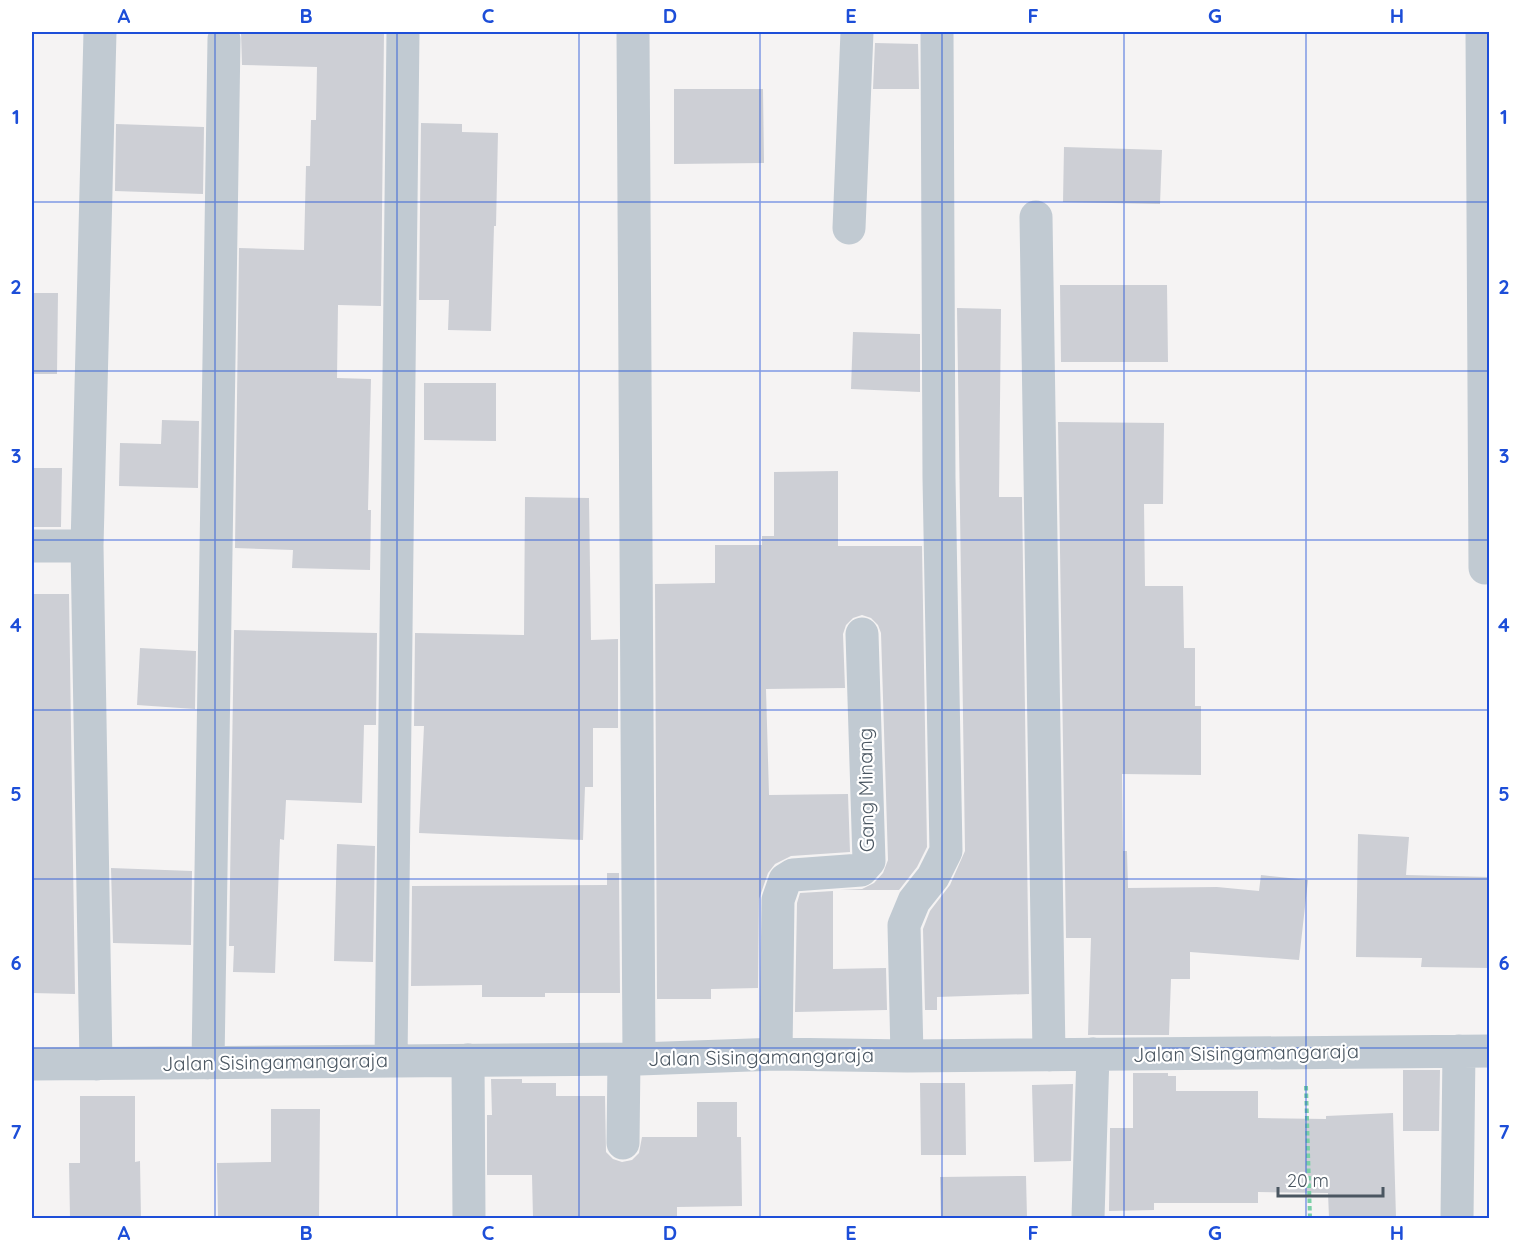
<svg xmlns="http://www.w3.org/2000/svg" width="1521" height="1250" font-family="Quicksand,sans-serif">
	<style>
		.building { fill: #cdcfd5 }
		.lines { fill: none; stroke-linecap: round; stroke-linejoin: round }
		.path { stroke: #7ad0a6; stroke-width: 4; stroke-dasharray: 4.5 3; stroke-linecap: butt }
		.minor { stroke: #c1cad2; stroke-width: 33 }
		.grid { fill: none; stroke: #1d4ed8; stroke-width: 1.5; stroke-opacity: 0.55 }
		.labels { text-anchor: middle; stroke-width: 4.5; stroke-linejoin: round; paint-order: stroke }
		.street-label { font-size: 20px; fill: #4a5661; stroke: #fff }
		.neatline { fill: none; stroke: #1d4ed8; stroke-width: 2 }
		.grid-label { font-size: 20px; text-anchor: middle; font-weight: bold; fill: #1d4ed8 }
	</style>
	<rect width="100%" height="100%" fill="#f5f3f3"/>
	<path class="building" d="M241,32h143l-3,274 -43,-1 -1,73 34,1 -3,131h3l-1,60 -78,-2 1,-18 -58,-2 4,-300 65,2 2,-84h4l1,-46h5l1,-53 -75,-2z
		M875,43l43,1 1,45h-46z
		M674,89h89l1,74 -90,1z
		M421,123l41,1v8l36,1 -2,93h-2l-3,105 -43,-1 1,-30h-30z
		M116,124l88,3 -1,67 -88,-3z
		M1064,147l98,3 -2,54 -97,-2z
		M1060,285h107l1,77h-107z
		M32,293h26l-1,81h-25z
		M957,308l44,1 -2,188h23l7,497 -92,3v13h-12l-2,-81 7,-18 20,-26 15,-34z
		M853,332l67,2v58l-69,-3z
		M424,383h72v58l-72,-1z
		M162,420l37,1 -1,67 -79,-2 1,-43 41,1z
		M1058,422l106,1 -1,81h-19l1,82h38l1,62h11v58h6v69l-79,-1 1,77h4l1,37 89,-1 42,4 2,-16 47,5 -9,80 -109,-8v27h-19l-2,56h-81l3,-97h-25z
		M32,468h30l-1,59h-29z
		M838,471v75h84l5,301 -10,20 -18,23h-59l22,-1 12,-6 9,-10 5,-13 -7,-227 -3,-8 -7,-7 -9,-3 -9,3 -7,7 -3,9 2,54 -79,1 3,106 79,-1 2,58 -59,4 -16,8 -7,9 -9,26 -1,89 -47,1v10h-54l-2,-415 60,-1v-38h47v-9h12v-64z
		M525,497l64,1 2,142 27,-1v89h-25v59h-8l-2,53 -164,-7 5,-107h-10l1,-93 109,2z
		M32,594h37l6,400 -43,-1z
		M234,630l143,3 -1,92h-12l-2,78 -76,-3 -2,40 -4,-1 -5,134 -42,-1 1,-26h-5z
		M140,648l56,3 -1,58 -58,-4z
		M1358,834l51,3 -3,38 84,2v91l-69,-1 1,-9 -66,-1z
		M337,844l38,2 -2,116 -39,-1z
		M111,868l81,3 -1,74 -78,-2z
		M607,873h12l1,120h-75v4h-63v-12l-71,1 1,-100 195,-1z
		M833,891v78l53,-1 1,42 -92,2 2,-109 3,-10z
		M1403,1070h37l-1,61h-36z
		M1133,1073h35v3h8v15h82v27l68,1v-3l67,-3 3,105h-67l-1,-25 -70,-1v11h-104v7l-45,1 1,-83h23z
		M491,1079h31v4h34v13h49l1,56 7,7 9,3 10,-2 7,-7 3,-16h55v-35h40v35h4l1,69 -65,1v11h-144l-1,-43h-45v-60h5z
		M920,1083h45l1,72h-45z
		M1073,1084l-2,77 -37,1 -2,-77z
		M80,1096h55v66l5,-1 1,57h-71l-1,-55h11z
		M271,1109h49l-1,109h-101l-1,-55 54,-1z
		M1026,1176l1,42h-86l-1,-41z"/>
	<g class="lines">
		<path class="path" d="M1306,1086l4,132"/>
		<path class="minor" d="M633,32l6,1027
			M1482,32l3,536
			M1036,217l13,838
			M849,228l8,-196
			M32,546h55
			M776,1054l2,-154 7,-20 8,-5 68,-5 8,-9 -7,-227
			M907,1056l-3,-131 10,-24 19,-24 13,-26 -7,-373 -2,-446
			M468,1060l1,158
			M391,1061l12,-1029
			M208,1063l16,-1024
			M32,1064l607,-5 137,-5 131,2 583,-5
			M96,1064l-9,-518 13,-514
			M623,1143l1,-84
			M1088,1218l5,-164
			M1457,1218l2,-167"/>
	</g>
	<path class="grid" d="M215,32v1186M397,32v1186M579,32v1186M760,32v1186M942,32v1186M1124,32v1186M1306,32v1186M32,202h1458M32,371h1458M32,540h1458M32,710h1458M32,879h1458M32,1048h1458"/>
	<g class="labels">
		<g class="street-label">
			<text transform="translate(866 790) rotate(-91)" y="7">Gang Minang</text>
			<text transform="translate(1246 1053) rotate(-1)" y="7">Jalan Sisingamangaraja</text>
			<text transform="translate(761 1057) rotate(-1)" y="7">Jalan Sisingamangaraja</text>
			<text transform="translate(275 1062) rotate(-1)" y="7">Jalan Sisingamangaraja</text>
		</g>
	</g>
	<rect width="1521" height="1250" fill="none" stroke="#ffffff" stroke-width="66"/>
	<path d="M1278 1187v9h105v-9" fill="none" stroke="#4a5661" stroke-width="3"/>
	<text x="1287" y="1187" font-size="18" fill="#4a5661" stroke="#ffffff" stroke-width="4.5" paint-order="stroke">20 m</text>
	<rect x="33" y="33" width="1455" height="1184" class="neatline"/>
	<g class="grid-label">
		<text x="124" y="23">A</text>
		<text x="306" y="23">B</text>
		<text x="488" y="23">C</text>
		<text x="670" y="23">D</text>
		<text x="851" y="23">E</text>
		<text x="1033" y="23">F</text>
		<text x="1215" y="23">G</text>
		<text x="1397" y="23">H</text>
		<text x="16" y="124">1</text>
		<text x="1504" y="124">1</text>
		<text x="16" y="294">2</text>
		<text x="1504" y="294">2</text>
		<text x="16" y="463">3</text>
		<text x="1504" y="463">3</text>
		<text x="16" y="632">4</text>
		<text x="1504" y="632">4</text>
		<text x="16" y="801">5</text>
		<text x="1504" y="801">5</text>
		<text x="16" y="970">6</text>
		<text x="1504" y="970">6</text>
		<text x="16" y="1139">7</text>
		<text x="1504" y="1139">7</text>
		<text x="124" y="1240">A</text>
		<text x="306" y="1240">B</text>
		<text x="488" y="1240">C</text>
		<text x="670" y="1240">D</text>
		<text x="851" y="1240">E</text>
		<text x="1033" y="1240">F</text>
		<text x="1215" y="1240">G</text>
		<text x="1397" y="1240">H</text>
	</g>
</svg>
